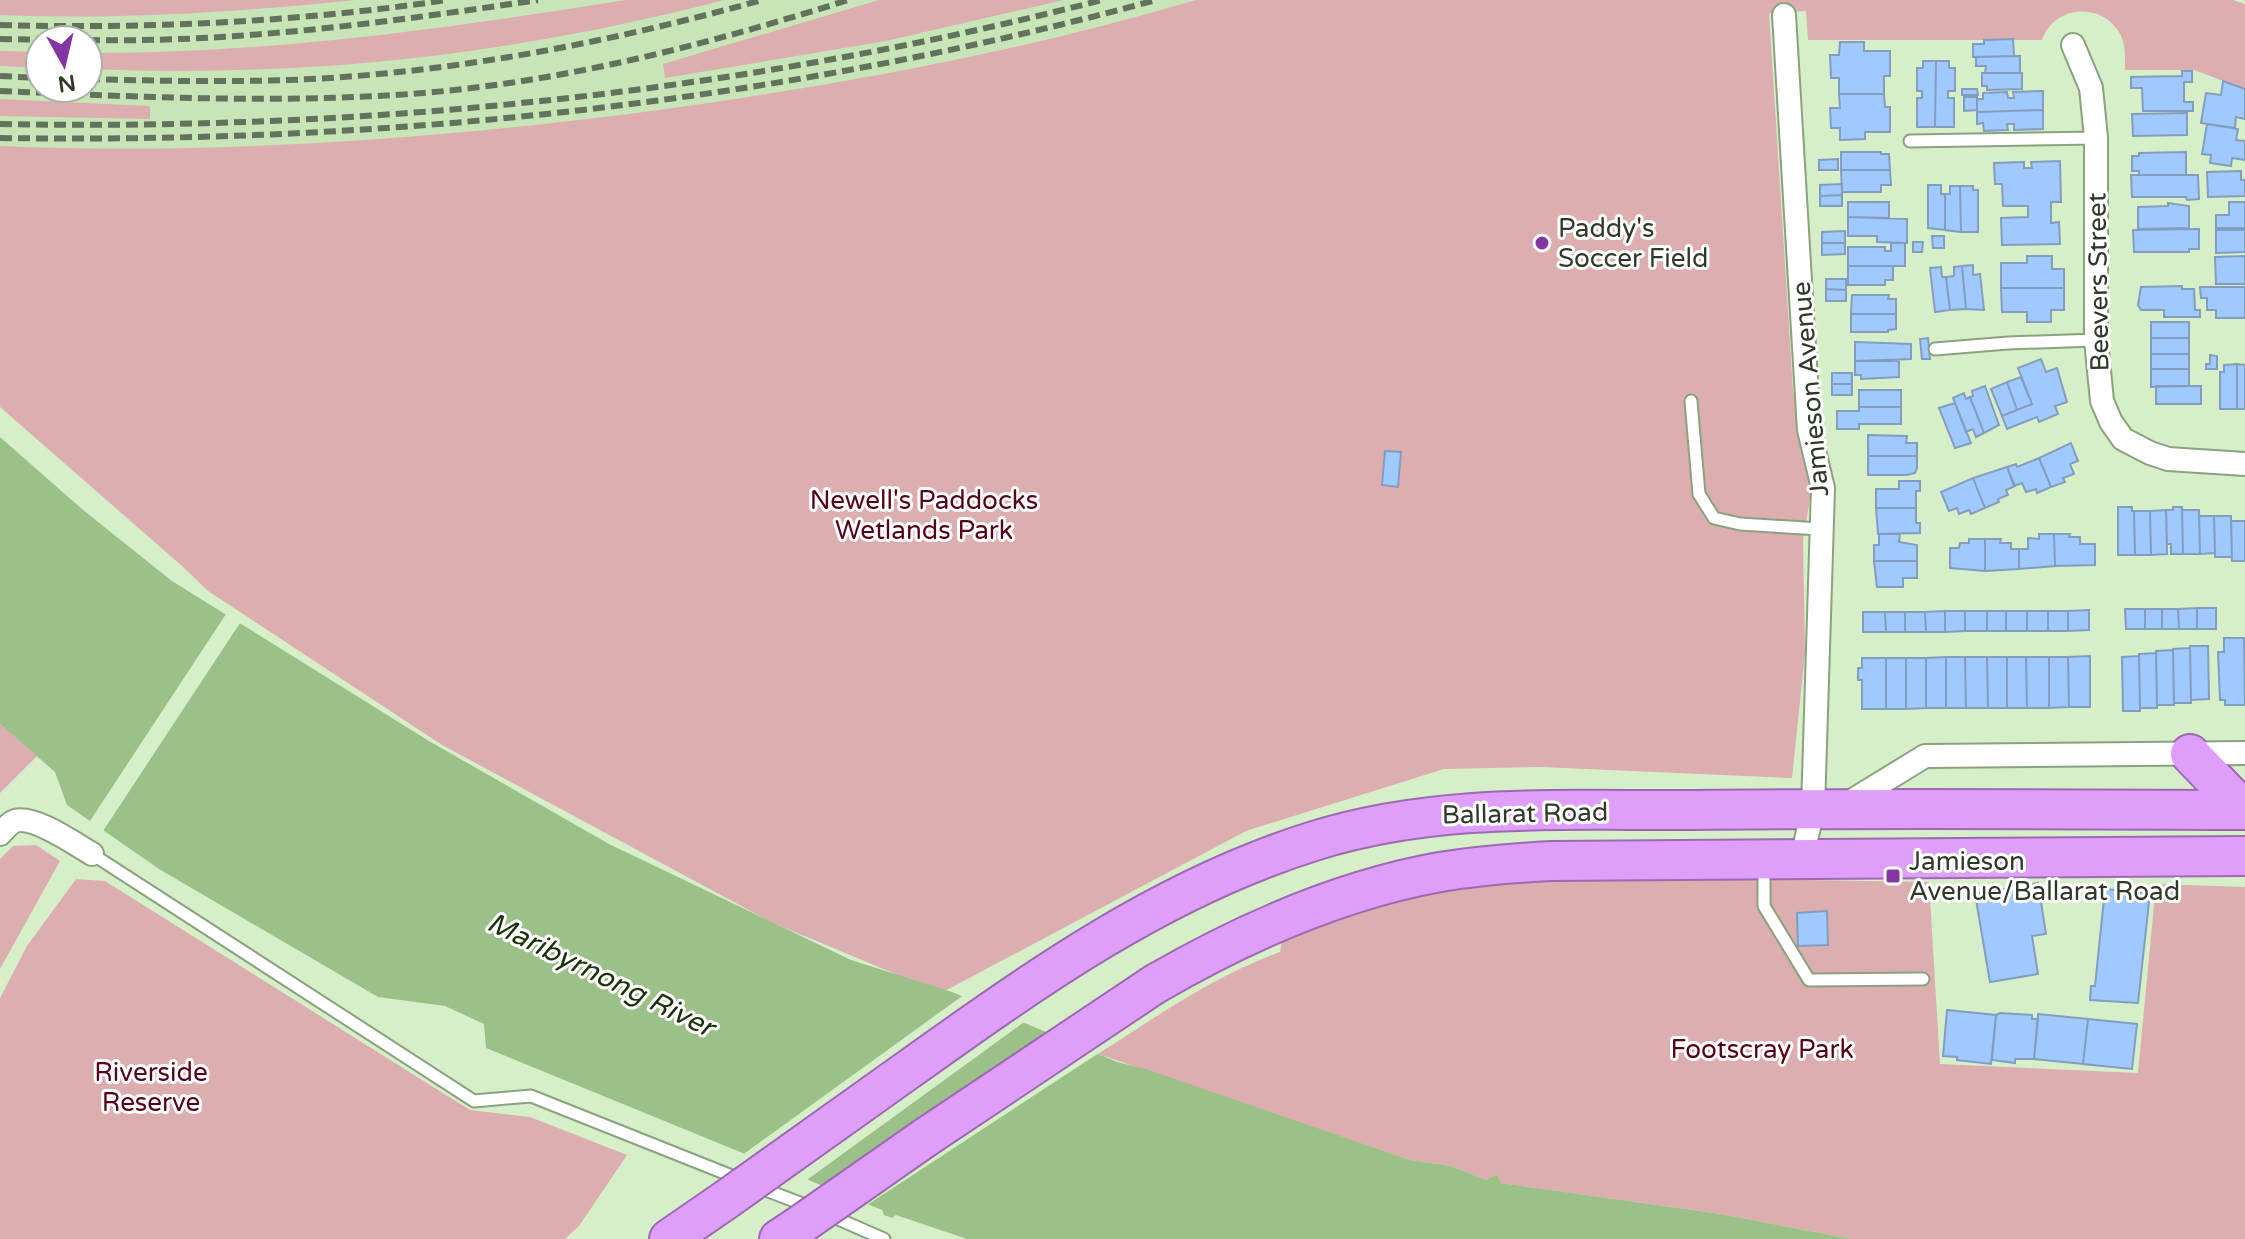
<svg xmlns="http://www.w3.org/2000/svg" width="2245" height="1239" font-family="'Varela Round',sans-serif">
	<style>
		.built { fill: #c8e5b8; fill-rule: evenodd }
		.green { fill: #dcaeb0 }
		.water { fill: #9cc188 }
		.pier { fill: #d6efc9 }
		.building { fill: #a0caff; stroke: #839dbe; stroke-width: 2 }
		.lines { fill: none; stroke-linecap: round; stroke-linejoin: round }
		.service-casing { stroke: #8aa27e; stroke-width: 15 }
		.minor-casing { stroke: #8aa27e; stroke-width: 26 }
		.trunk-casing { stroke: #9b6ab0; stroke-width: 42 }
		.service { stroke: #fff; stroke-width: 11 }
		.minor { stroke: #fff; stroke-width: 22 }
		.trunk { stroke: #de9efa; stroke-width: 38 }
		.rail { stroke: #63725c; stroke-width: 6; stroke-dasharray: 12 6; stroke-linecap: butt }
		.trunk-bridge-casing { stroke: #9b6ab0; stroke-width: 42; stroke-linecap: butt }
		.trunk-bridge { stroke: #de9efa; stroke-width: 38 }
		.poi-dot { fill: #8434a3; stroke: #fff; stroke-width: 3 }
		.labels { text-anchor: middle; stroke-width: 6; stroke-linejoin: round; paint-order: stroke }
		.poi-label { font-size: 26px; fill: #2f392a; stroke: #fff; text-anchor: start }
		.street-label { font-size: 26px; fill: #2f392a; stroke: #fff }
		.park-label { font-size: 26px; fill: #580018; stroke: #fff }
		.water-label { font-size: 28px; font-style: italic; fill: #1a3109; stroke: #fff }
	</style>
	<rect width="100%" height="100%" fill="#d6efc9"/>
	<path class="built" d="M0,0h1230l-651,152 -579,3zM40,40h48v48h-48z"/>
	<path class="green" d="M0,0h356c-118,12 -237,20 -356,15z
		M626,0h98c-212,55 -417,78 -636,69v-16c181,1 360,-25 538,-53z
		M879,0h185l-178,41 -221,37 -2,-14z
		M1196,0h1037l12,4v85l-51,-19h-69c0,-14 1,-26 -6,-38 -19,-31 -66,-26 -77,8h-234l-2,-29 -37,2 24,377 18,104 -8,45 2,114 -13,125 -251,-11 -97,2 -198,62 -305,162 -170,-71 -329,-177 -234,-154 -26,-25 -182,-159v-261c212,9 426,-6 636,-33 188,-25 378,-59 560,-113z
		M0,51l40,1v16l-40,-2z
		M0,99l150,7v13l-150,-3z
		M0,724l37,32 -37,37z
		M36,845l24,16 -60,108v-110l13,-13z
		M76,879l29,2 365,229 60,7 97,38 -48,71 -14,13h-565v-241l27,-52z
		M1755,879l174,3 11,182 198,9 18,-189 89,3v352h-393l-131,-25 -220,-31 -4,-9 -11,6 -35,-14 -41,-6 -312,-106c59,-38 116,-78 182,-102l2,-10c64,-26 131,-47 199,-57 90,-12 183,-6 274,-6z"/>
	<path class="water" d="M0,437l83,73 89,71 257,160 180,103 242,116 101,32 165,70 29,7 264,91 41,6 35,14 11,-6 4,9 220,31 131,25h-885l-71,-24 -4,3 -8,-3 -2,-5 -396,-162 -2,-24 -39,-18 -67,-9 -219,-128 -92,-64 -12,-33 -55,-48z"/>
	<path class="pier" d="M228,611l14,9 -141,214 -13,-10z
		M965,994l62,26 -223,162 -63,-26z
		M1058,1033l44,18 -238,156 -40,-16z"/>
	<path class="building" d="M2013,39l1,17 -41,1v-13h11v-4z
		M1840,42h24v9h26v25h-6v18h-45v-16h-8l-1,-23h9z
		M2020,56v17h-35l1,-7h-10v-9z
		M1923,61h13l-1,66h-18v-29h5v-7h-5v-23h6z
		M1936,61h13v7h6v23h-7v7h6v29h-19z
		M2182,71h10v11h-8v20h9v9h-50l-1,-23h-11v-11l51,-1z
		M1982,73h40v16l-35,1v-4h-5z
		M2223,81l22,8v30l-9,-2 -1,11 -34,-5 5,-30 15,2z
		M1962,89h15l1,6h-16z
		M2043,91v19l-66,2v-13h6v-6l24,-1 1,6h6l-1,-6z
		M1839,94h45l1,13h5v25h-25v7l-25,1v-12h-9l-1,-20h10z
		M1964,97h13v13l-13,1z
		M2043,110v19l-29,1v-6h-7l1,6 -24,1 -1,-8 -6,1v-12z
		M2187,113v22l-54,1 -1,-22z
		M2207,124l31,5 -2,11 9,1v19l-13,-2 -1,8 -21,-3 1,-8 -9,-1z
		M1841,152h40v2h8l1,16h-49z
		M2186,152v23h-47v-4h-7v-15h7v-3z
		M1838,159v11h-19v-10z
		M2060,161l1,41h-10v21l8,-1 1,22 -58,1 -1,-27 27,-1v-11h-25l-1,-22h-7l-1,-21 30,-1v6h8l-1,-6z
		M1841,170h49l1,15h-10v7h-39z
		M2241,171v9h4v16l-37,1 -1,-25z
		M2131,175h67l1,24 -12,1 -1,-3h-54z
		M1842,184v11l-22,1v-11z
		M1928,185h13v9h4v36l-17,-2z
		M1950,186h10l1,46 -16,-2v-36h5z
		M1960,186h13v4h5v42h-17z
		M1842,195v11h-22v-10z
		M1848,202h41v16l-41,-1z
		M2229,202h16v26h-29v-13h13z
		M2168,203l21,3v22l-51,1v-22l30,-1z
		M1848,217l59,2v24l-30,-1v-6h-29z
		M2199,229v20h-10v3h-55l-1,-22z
		M2216,230h29v22l-29,1z
		M1845,231v12h-23v-11z
		M1932,236h12v12h-11z
		M1913,242h10l-1,10h-9z
		M1822,243h23v11l-23,1z
		M1891,243h14v23h-57v-19h37v4h6z
		M2027,256h25v13h12v19h-63v-25h26z
		M2245,256v28h-29l-1,-27z
		M1973,265v10l7,-1 4,36 -18,-1 -4,-43z
		M1848,266h45v14h-8v5h-37z
		M1962,266l4,43 -16,1 -4,-33 8,-1v-9z
		M1941,267l1,10h4l4,33 -15,2 -5,-44z
		M1826,279h20v11l-20,-1z
		M2182,286v3h12l1,21h5v7h-36v-7h-23l-3,-5 3,-18z
		M2200,287h45v31h-29v-8h-9v-12h-6z
		M2001,288h63v22h-13v12h-24v-10h-25z
		M1826,289l20,1v11h-20z
		M1852,295h37l-1,4h8v15h-45z
		M1851,314h45v15l-8,1v2h-37z
		M2151,322h38v16h-38z
		M1928,338l2,21h-8l-2,-20z
		M2151,338h38v16h-38z
		M1855,342l56,2v15l-56,2z
		M2151,354h38v15h-38z
		M2210,355l7,1v13h-11v-5h4z
		M2041,359l5,13 11,-4 10,34 -12,4 3,8 -19,8 -2,-5 -30,12 -5,-13 30,-12 -14,-36z
		M1855,361h44v16l-38,2v-4h-6z
		M2237,364v45h-17v-37h4v-7z
		M2237,364l8,1v44h-8z
		M2151,369h38v17l-38,1z
		M1832,373h20v11h-20z
		M2021,377l11,27 -15,6 -10,-28z
		M2007,382l10,28 -15,6 -11,-27z
		M1832,384h20v11h-20z
		M1985,386l14,39 -15,8 -14,-36 3,-1 -1,-5z
		M2156,386h45v18h-45z
		M1859,390h42v17h-42z
		M1964,393l2,6 4,-2 14,36 -8,4 -3,-8 -7,3 -13,-34z
		M1955,403l16,40 -16,5 -16,-40z
		M1859,407h42v17h-42v5h-22v-18h22z
		M1868,435l39,1 -1,7h11v13h-49z
		M2071,443l7,18 -8,3 4,10 -11,4 2,4 -14,5 -12,-29z
		M1385,451l16,1 -3,35 -16,-2z
		M1868,456h49v12l-2,5 -8,2h-39z
		M2039,458l12,29 -14,6 -1,-4 -10,3 -4,-9 -8,3 -7,-19 9,-3 1,3z
		M2007,467l8,19 -9,4 2,5 -10,4 1,3 -14,6 -12,-30z
		M1973,478l12,30 -14,6 -2,-4 -10,4 -2,-6 -8,3 -8,-19z
		M1899,481h21v10h-4v17h-40v-19h23z
		M2118,507h14v4h2l1,44h-17z
		M2173,507h9l1,47h-12v-10h-4l-1,-34h7z
		M1876,508h40v15h4v10l-42,1z
		M2166,510l1,44 -16,1 -1,-44z
		M2182,510h17l1,44h-17z
		M2134,511h16l1,44h-16z
		M2199,516h15l1,37 -15,1z
		M2214,516h17l1,41h-17z
		M2231,521h14v40h-13z
		M1879,534h21l-1,8 18,3v16h-43v-16h5z
		M2039,534h15l1,32 -36,3v-20h9v-11l11,1z
		M2054,534h16l-1,3h11v7h15v21l-40,1z
		M1969,539h16v32l-35,-3v-20h9l1,-5h9z
		M1985,539h16l-1,4h11v6h8v20l-34,2z
		M1874,561h43v17h-14v9h-26z
		M2197,608h19v21h-19z
		M2197,608v21h-18l-1,-20z
		M2125,609h20v20h-19z
		M2145,609h17v20h-17z
		M2162,609h16l1,20h-17z
		M2089,610v20l-21,1v-20z
		M1945,611h20v20l-20,1z
		M1945,611v21h-19l-1,-20z
		M1965,611h22v20h-22z
		M1987,611h19v20h-19z
		M2006,611h21v20h-21z
		M2027,611h21v20h-21z
		M2048,611h20v20h-20z
		M1863,612h22l1,20h-23z
		M1885,612h20v20h-19z
		M1905,612h20l1,20h-21z
		M2224,638h20l1,67h-20v-5h-5l-2,-48h6z
		M2190,646h18l1,53 -18,1z
		M2190,648l1,55h-17l-1,-54z
		M2173,650l1,55h-17l-1,-54z
		M2156,653l1,55h-17l-1,-54z
		M2090,656v51h-21l-1,-50z
		M2139,656l1,55h-17l-1,-54z
		M1946,657v51h-20v-50z
		M1946,657h19l1,51h-20z
		M1965,657h22l1,51h-22z
		M1987,657h20v51h-19z
		M2007,657h19l1,51h-20z
		M2026,657h23v51h-22z
		M2049,657h19l1,50 -20,1z
		M1862,658h24v51h-24v-29h-4v-12h4z
		M1886,658h20v51h-20z
		M1906,658h20v50l-20,1z
		M2038,883l8,51 -14,2 6,38 -48,8 -15,-88z
		M2105,889l45,4 -12,110 -48,-3 1,-14h4z
		M1827,911l1,34 -30,1 -1,-33z
		M1947,1010l49,5 -5,49 -34,-4v-3l-14,-1z
		M2000,1013l32,2v4h6l-4,40h-19v4l-23,-3 4,-45z
		M2038,1014l50,5 -5,45 -49,-5z
		M2088,1019l49,5 -5,45 -49,-5z"/>
	<g class="lines">
		<defs>
			<path id="service" d="M1910,141l186,-3
				M1935,349l73,-6 88,-3
				M1691,401l8,93 15,24 26,6 80,5
				M92,854l382,247 57,-5 211,84
				M1764,867v39l45,74 114,-1
				M758,1187l55,21
				M829,1215l55,24"/>
			<path id="minor" d="M1784,15l25,415 14,58 -10,321 -11,49
				M2073,45l18,43 5,50v202l6,61 9,21 12,17 27,14 18,6 77,5
				M1845,805l80,-49 320,-3
				M0,834c4,-4 9,-11 15,-13 19,-6 60,23 77,33"/>
			<path id="trunk" d="M2190,754l54,56
				M877,1092c138,-98 273,-200 437,-251 124,-39 253,-30 381,-31 183,-2 367,-1 550,0
				M926,1137l229,-153c88,-51 185,-94 285,-112 37,-6 74,-9 111,-11l694,-5
				M669,1239l58,-40
				M779,1239l24,-16"/>
		</defs>
		<use href="#service" class="service-casing"/>
		<use href="#minor" class="minor-casing"/>
		<use href="#trunk" class="trunk-casing"/>
		<use href="#service" class="service"/>
		<use href="#minor" class="minor"/>
		<use href="#trunk" class="trunk"/>
		<path class="rail" d="M0,25c149,4 300,-3 447,-25
			M0,39l68,1
			M88,40c151,3 301,-18 450,-40
			M0,76l40,2
			M88,79c67,2 134,3 201,1 159,-6 319,-37 473,-80
			M0,91c141,6 282,13 423,2 145,-12 286,-49 425,-93
			M0,124c371,7 742,-31 1102,-124
			M0,138c390,6 779,-35 1156,-138"/>
		<defs>
			<path id="trunk-bridge" d="M727,1199l150,-107
				M803,1223l123,-86"/>
		</defs>
		<use href="#trunk-bridge" class="trunk-bridge-casing"/>
		<use href="#trunk-bridge" class="trunk-bridge"/>
	</g>
	<g class="poi-dot">
		<circle cx="1542" cy="243" r="8"/>
		<rect x="1885" y="868" width="16" height="16" rx="4"/>
	</g>
	<g class="labels">
		<g class="poi-label">
			<text x="1558" y="237">Paddy's<tspan x="1558" dy="30">Soccer Field</tspan></text>
			<text x="1909" y="870">Jamieson<tspan x="1909" dy="30">Avenue/Ballarat Road</tspan></text>
		</g>
		<g class="street-label">
			<text transform="translate(2098 282) rotate(-91)" y="9">Beevers Street</text>
			<text transform="translate(1810 389) rotate(-95)" y="9">Jamieson Avenue</text>
			<text transform="translate(1525 813) rotate(-1)" y="9">Ballarat Road</text>
		</g>
		<g class="park-label">
			<text x="924" y="509">Newell's Paddocks<tspan x="924" dy="30">Wetlands Park</tspan></text>
			<text x="1762" y="1058">Footscray Park</text>
			<text x="151" y="1081">Riverside<tspan x="151" dy="30">Reserve</tspan></text>
		</g>
		<g class="water-label">
			<text transform="translate(601 974) rotate(26)" y="10">Maribyrnong River</text>
		</g>
	</g>
	<g transform="translate(64 64) rotate(172)"><circle r="38" fill="#ffffff" stroke="#acb0aa" stroke-width="2"/>
	<path d="M0-6L14 30L0 20L-14 30Z" fill="#8434a3"/>
	<text y="-12" font-size="22" font-weight="bold" text-anchor="middle" fill="#2f392a">N</text>
	</g>
</svg>
